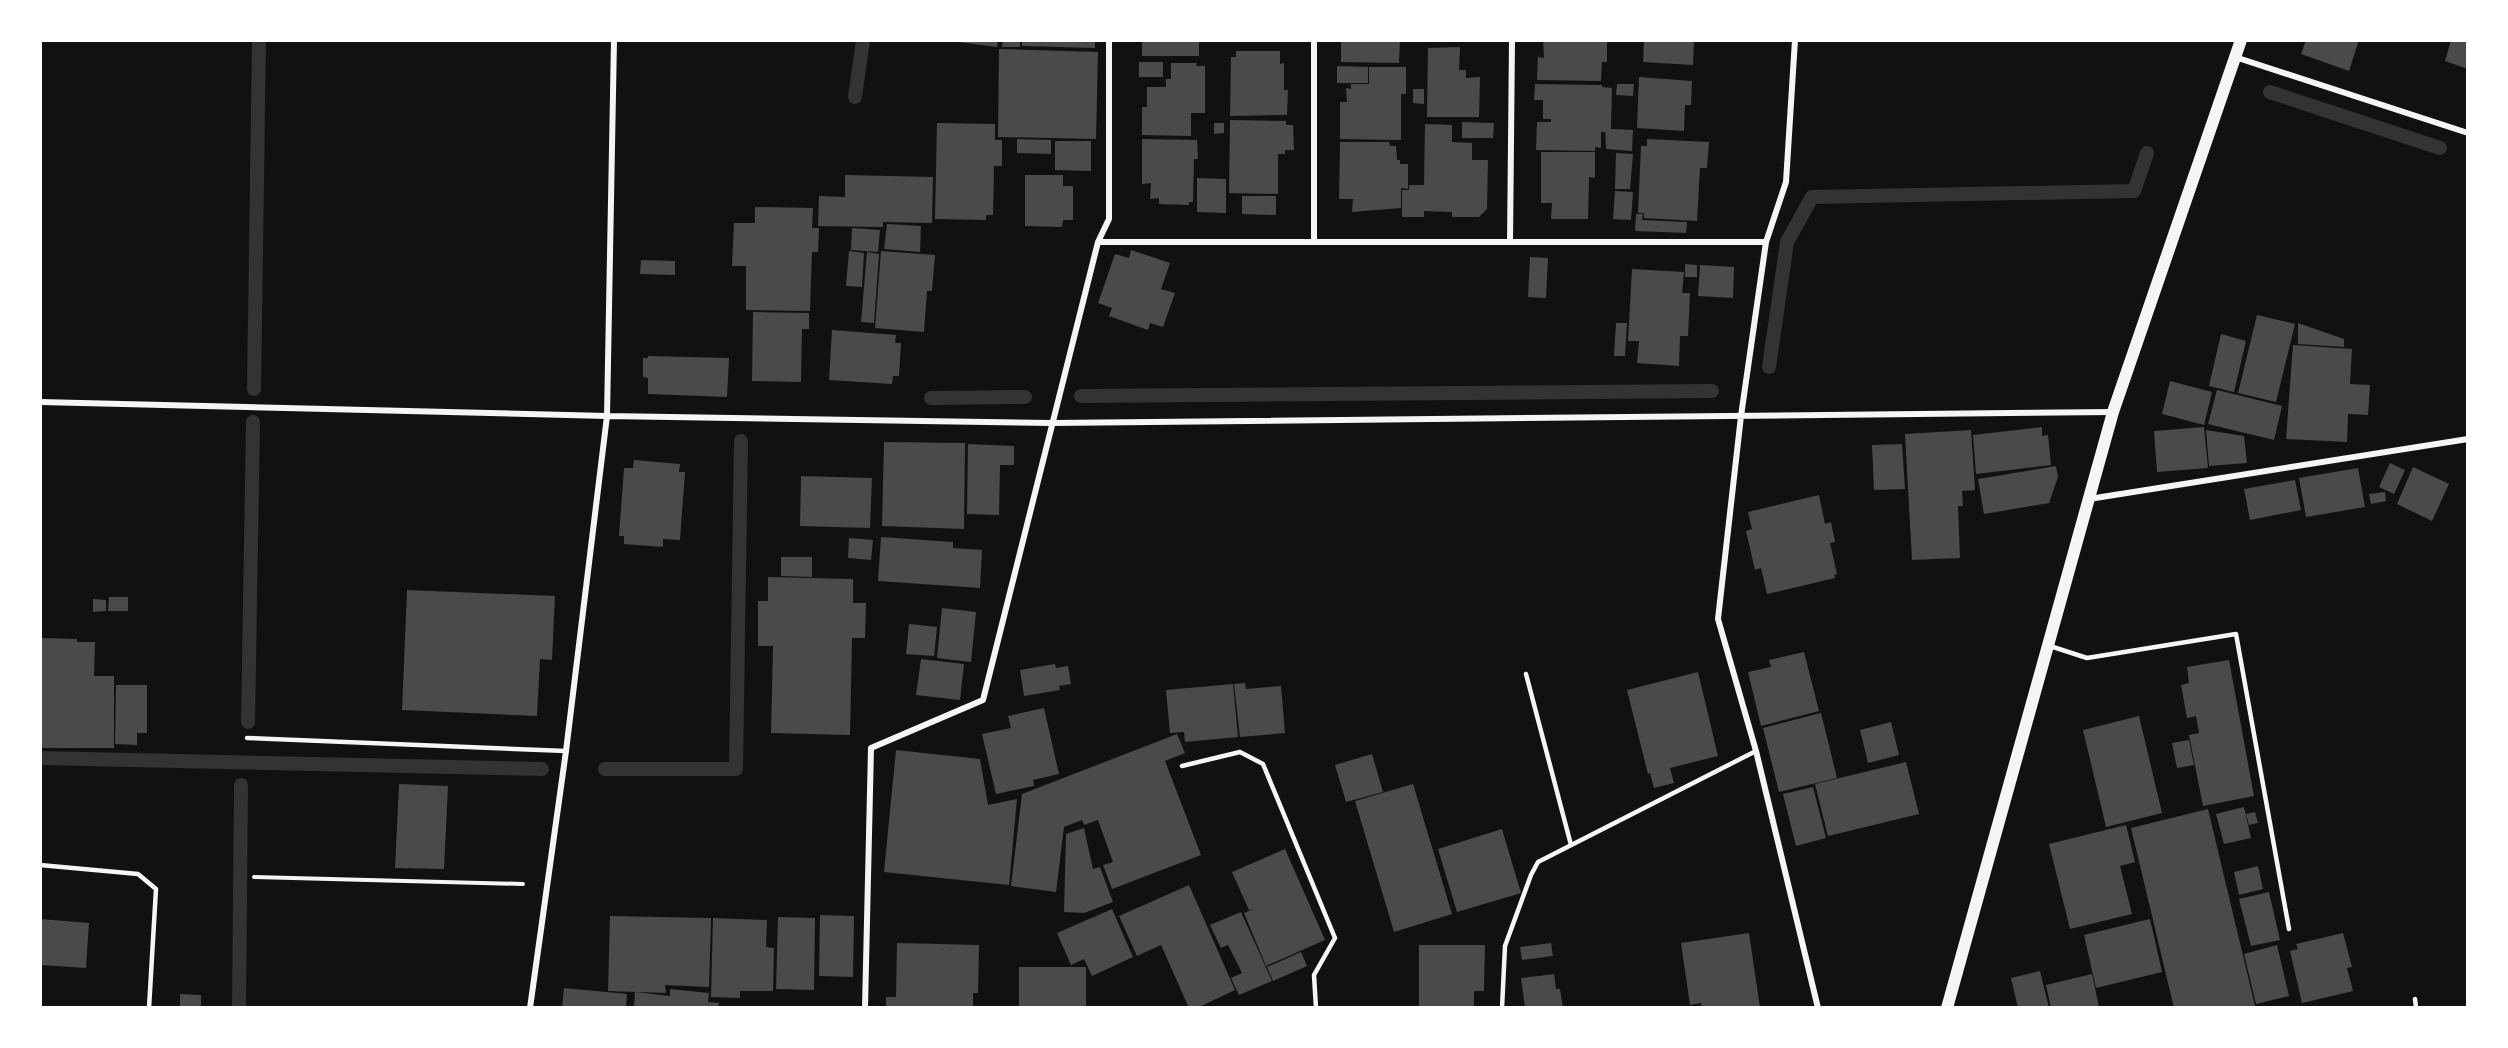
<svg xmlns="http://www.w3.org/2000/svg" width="2508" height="1048" font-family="Commissioner,sans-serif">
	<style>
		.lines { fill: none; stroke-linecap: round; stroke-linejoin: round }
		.stream { stroke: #333; stroke-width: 14 }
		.building { fill: #4a4a4a }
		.path { stroke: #f5f5f5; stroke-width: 4 }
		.service { stroke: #f5f5f5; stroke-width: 4.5 }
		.minor { stroke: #f5f5f5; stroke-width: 6 }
		.secondary { stroke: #f5f5f5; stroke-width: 12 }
	</style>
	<rect width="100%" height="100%" fill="#111"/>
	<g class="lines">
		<path class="stream" d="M2270,92l170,56
			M855,97l8,-57
			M1769,367l18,-125 25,-45 322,-6 13,-38
			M254,389l5,-349
			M1081,396l631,-5
			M931,398l94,-1
			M248,722l5,-300
			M40,758l502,11
			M605,769h131l5,-328
			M239,1008l2,-223"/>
	</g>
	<path class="building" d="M942,40h56l-1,7z
		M1003,40h17v7h-18z
		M1022,40h73v8l-73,-2z
		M1142,40h57v16h-57z
		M1341,40h59l-1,23 -58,-1z
		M1543,40h64v22h-5l-1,19 -64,-1 1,-23 6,1z
		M1644,40h50l-1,25 -50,-3z
		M2306,40h53l-10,31 -48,-17z
		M2451,40h17v29l-23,-8z
		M1460,47l-1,23h7v8l14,-1 -1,40h-52l1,-69z
		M999,49l99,3 -2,87 -98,-2z
		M1236,51h44v13l4,-1v27h4l-1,25 -57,1 1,-59h5z
		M1139,62h24v15h-24z
		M1171,63h26l-1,3h9v47h-14v23l-49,-1v-28h5v-20h19v-8h5z
		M1337,66l31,1v16h-31z
		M1369,67h37v27h-5v46l-61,-1v-37h7l-1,-14 5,1v-5h18z
		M1639,77l53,4 -1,24h-6l-1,26 -47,-3z
		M1535,84l67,1v2l10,1 -1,41 22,1 -1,21 -26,-2 -1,-21v4h-4v16l-6,-1v4l-59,-1 1,-28h14v-3h-8v-19h-9z
		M1617,84h17l-1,12 -17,-1z
		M1413,89h11v15l-11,-1z
		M1230,120l56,1v4h7l1,25h-9v4h-7v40l-49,-1z
		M1462,122l32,1 -1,15h-31z
		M937,123l58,1v16h7v26h-8l-1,49h-7v5l-51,-1z
		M1214,123h10v10l-10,1z
		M1425,124l27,1v17l20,1v17h16l-1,49 -8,8h-27v-5l-28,-1v6h-22v-27h7v-5h15z
		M1017,139l34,1v14l-34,-1z
		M1142,139l55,1 1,19h-4l-1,43h-4v3l-30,-1v-6l-9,1 1,-16 -9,1z
		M1647,139l62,3 -2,26h-7l-3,53 -53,-3v-5h-6l3,-67h6z
		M1055,141h36v30l-36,-1z
		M1340,142h49l1,4h6l1,14h3v4h8v25l-7,-1v20l-49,4 1,-13h-14z
		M1541,152h54v26l-6,-1 -1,42h-37l1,-16h-11z
		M1616,153l17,1 -3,35h-15z
		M845,175l88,2 -1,46 -49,-1v5l-65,-1 1,-30 26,1z
		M1025,175h38v11h10v34h-10l-1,7 -37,-1z
		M1197,178l29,1v34l-29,-1z
		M1615,191l18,1 -2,28 -18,-1z
		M1242,196h34v19l-34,-1z
		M755,207l58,1 -1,20h7l-1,24h-6l-2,59 -64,-1v-44h-14l2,-43h21z
		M1636,214h7l-1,6 45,2 -1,11 -51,-2z
		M887,224l34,2 -1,26 -36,-3z
		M852,228l28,2 -2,22 -27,-2z
		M1131,250l39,13 -9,26 14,4 -12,34 -13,-4 -2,7 -39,-14 3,-8 -14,-5 17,-49 14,4z
		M849,251l15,2 -2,34 -16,-1z
		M881,251l54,4 -3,36h-5l-3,41 -49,-4z
		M867,252l12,2 -5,69 -13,-1z
		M1530,257l18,1 -2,40 -18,-1z
		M641,260l34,1v14l-35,-1z
		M1685,264l12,1v12h-12z
		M1700,265l34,2 -1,31 -35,-2z
		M1632,269l52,3 -2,21h8l-2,43h-8l-1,30 -42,-3 2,-22h-11z
		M753,312l56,1v16h-7l-1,53 -49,-1z
		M2257,315l38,9 -19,78 -38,-9z
		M1616,323h11l-2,33h-11z
		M2298,323l46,16v8l-46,-3z
		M832,330l64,5 -1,8h6l-2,33h-6l-1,8 -63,-4z
		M2221,334l25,7 -12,51 -25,-6z
		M2293,345l59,4 -2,35 20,1 -2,30 -20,-1 -1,28 -61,-3z
		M648,356l81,2 -2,39 -79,-3v-16l-5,-1v-19h5z
		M2170,381l42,11 -8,33 -42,-11z
		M2217,390l65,16 -8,34 -66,-16z
		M2042,427v9l6,-1 3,30 -75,9 -3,-39z
		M2204,427l4,41 -51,4 -3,-41z
		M1971,430l4,60 -13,1 1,15h-5l2,52 -48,2 -7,-126z
		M2206,430l38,6 3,27 -38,3z
		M884,442l81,1 -1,86 -82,-3z
		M968,444l46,2v19h-14l-1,50 -32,-1z
		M1902,444l3,45 -31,1 -2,-45z
		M634,460l46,4 -1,8h6l-5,68 -17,-1v8l-39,-3v-8h-5l5,-68h9z
		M2390,463l15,7 -11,24 -15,-7z
		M2056,466l2,11 -9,26 -65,11 -6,-35z
		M2413,467l36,17 -17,37 -35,-17z
		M2358,468l7,39 -59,10 -7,-39z
		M801,476l71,2 -2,50 -70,-2z
		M2295,480l6,30 -51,10 -6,-31z
		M2385,492l1,9 -15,3 -2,-10z
		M1819,495l6,29 6,-2 4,20 -5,1 7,31 -3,1 1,3 -68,16 -6,-26 -6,2 -9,-39 6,-2 -4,-17z
		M881,537l72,5v6l29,2 -2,38 -102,-7z
		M849,538l24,2 -2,20 -23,-2z
		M781,557h31v20l-31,-1z
		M768,577l85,2v24h13l-1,35h-13l-2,97 -79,-2 2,-87h-15v-45h10z
		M407,590l148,6 -3,64 -12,-1 -3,57 -135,-6z
		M109,597h19v14h-20z
		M93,599l13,1v11l-13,1z
		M942,608l34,4 -5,50 -34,-4z
		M909,624l28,3 -3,29 -28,-2z
		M40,638l37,1v3h18l-1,34h20v72h-74z
		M1804,652l15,59 -58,15 -13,-54 23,-5 -2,-7z
		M921,659l43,5 -4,36 -44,-5z
		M2229,660l25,136 -51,10 -14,-71 10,-2 -3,-17 -9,2 -6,-33 8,-2 -2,-16z
		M1055,664l1,4 12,-2 3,18 -12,2 1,4 -36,6 -4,-26z
		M1698,672l20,84 -48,12 4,15 -20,5 -4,-15 -2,1 -21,-84z
		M1245,683l1,6 35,-3 4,47 -45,4 -6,-53z
		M1233,684l5,53 -53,5 -1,-10 -14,1 -4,-43z
		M116,685h31v48h-10v12l-22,-1z
		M1044,708l15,66 -26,6 1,6 -38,8 -14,-60 29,-6 -3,-12z
		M1821,713l16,65 -58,14 -16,-64z
		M2139,716l23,97 -56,14 -23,-97z
		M1891,722l8,33 -31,8 -8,-33z
		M1177,734l8,19 -20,8 36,94 -89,34 -9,-24 10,-3 -15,-42 -14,5 -2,-5 -18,7 -8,65 -45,-6 11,-92z
		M2189,740l5,25 -17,3 -5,-25z
		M896,750l84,9 8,46 29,-6 -8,86 -125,-13z
		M1372,754l11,38 -37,10 -11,-37z
		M1906,762l13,52 -91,22 -13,-52z
		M399,784l49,2 -4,83 -49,-1z
		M1413,784l39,130 -58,18 -39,-131z
		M1813,787l13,51 -30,8 -13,-52z
		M2244,807l7,31 -27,6 -8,-30z
		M2208,809l47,197 -8,2h-73l-43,-180z
		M2255,812l3,11 -9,2 -3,-11z
		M2126,825l9,37 -15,4 12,48 -62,15 -21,-85z
		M1084,828l9,41 7,-2 13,35 -29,11 -20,-1 2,-78z
		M1502,829l19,64 -64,19 -19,-63z
		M1285,849l40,91 -59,26 -22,-53 9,-4 -4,1 -17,-38z
		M2258,866l5,23 -24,6 -5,-23z
		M1189,885l46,105 -38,18h-8l-28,-63 -24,11 -18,-40z
		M2269,892l11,48 -29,6 -12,-47z
		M1112,909l21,48 -41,19 -8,-17 -13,6 -14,-32z
		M1241,912l31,69 -33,14 -8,-17 11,-5 -14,-28 -7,3 -11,-23z
		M820,915l34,1 -1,61 -34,-1z
		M610,916l101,2 -2,69 -44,-2 1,8 -58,-2z
		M778,917l37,1 -1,72 -38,-1z
		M713,918l54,2 -1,27 8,1 -1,43h-33v7l-29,-1z
		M40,919l49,4 -3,45 -46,-3z
		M2150,919l12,53 -66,16 -12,-53z
		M1749,933l11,75h-58l-1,-5 -11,2 -9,-62z
		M2343,933l9,34 -5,1 6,23 -51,12 -12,-52 8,-2 -2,-5z
		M897,943l82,2 -1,48h-5v15h-87v-11h10z
		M1551,943l2,13 -31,4 -2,-13z
		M1419,945h66l-1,46h-10v17h-55z
		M2277,945l12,51 -33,8 -12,-50z
		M1301,952l6,14 -34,15 -6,-14z
		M1019,967h67v41h-67z
		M2040,971l9,37h-31l-7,-30z
		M1554,974l2,15h4l3,19h-38l-4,-30z
		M2092,974l7,33 -48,1 -5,-23z
		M564,988l63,6 -1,14h-64z
		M670,989l39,4 -1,9 11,1 -1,5h-84l1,-16 35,4z
		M180,994l21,1v13h-21z"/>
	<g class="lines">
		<path class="path" d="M254,877l269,7"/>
		<path class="service" d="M2050,646l37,12 149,-24 53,295
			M1526,674l45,171
			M247,738l319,13
			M1182,766l58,-14 23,12 72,174 -21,37 2,33
			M40,865l98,9 18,15 -7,119
			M2415,999l1,9
			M1502,1008l3,-62 26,-71 7,-13 218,-111"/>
		<path class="minor" d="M1795,40l-9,142 -20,60 -25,174 -23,203 38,132 62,257
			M2235,57l233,76
			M1098,242h668
			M1314,242v-202
			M1510,242l2,-202
			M40,402l567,14 445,7 1061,-11
			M2089,499l379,-60
			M530,1008l36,-257 41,-335 7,-376
			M865,1008l6,-260 112,-48 115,-458 11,-23v-179"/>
		<path class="secondary" d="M1947,1008l166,-596 128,-372"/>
	</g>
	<rect width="2508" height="1048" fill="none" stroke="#ffffff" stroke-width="84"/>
</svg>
